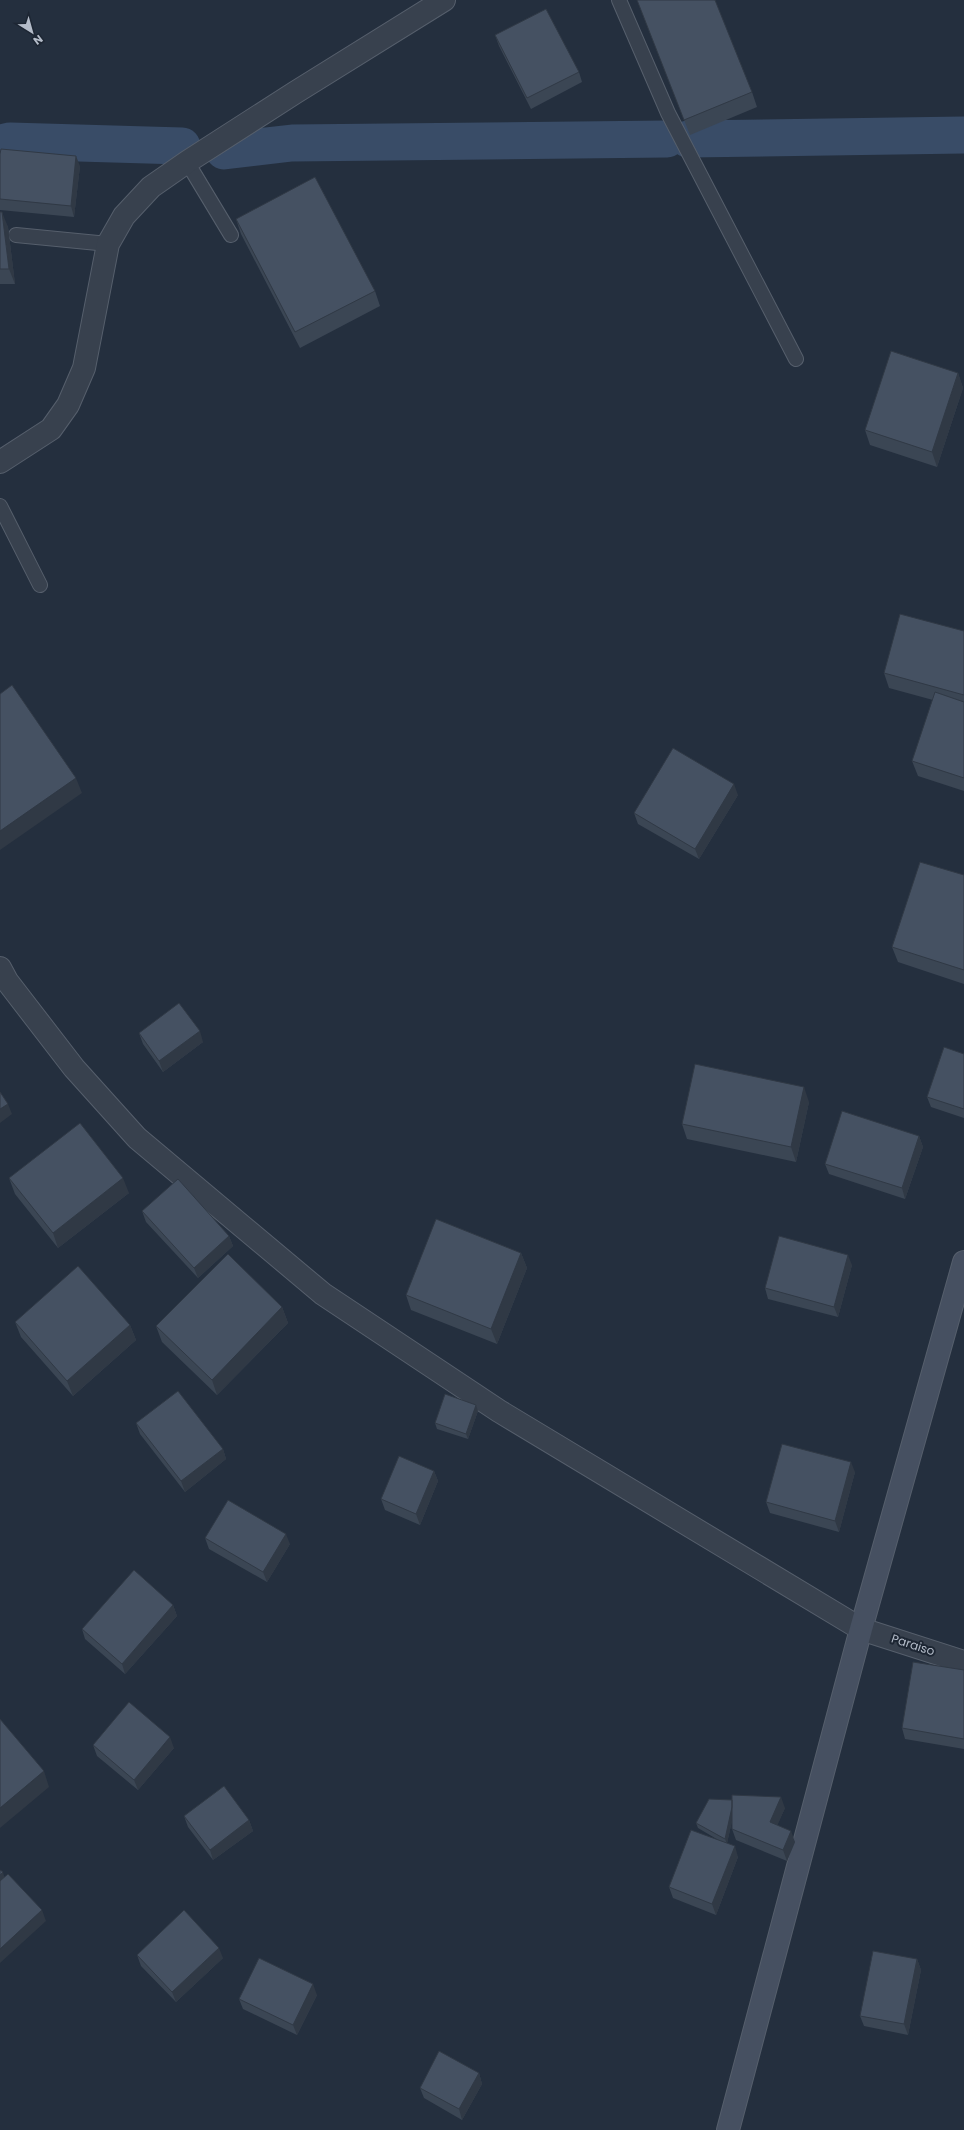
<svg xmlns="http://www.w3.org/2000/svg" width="964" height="2130" font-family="Poppins,sans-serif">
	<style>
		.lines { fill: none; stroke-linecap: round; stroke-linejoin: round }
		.canal { stroke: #394c67; stroke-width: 37 }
		.lane-casing { stroke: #565f6c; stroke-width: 16 }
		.street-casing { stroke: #565f6c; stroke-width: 24 }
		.secondary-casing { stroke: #565f6c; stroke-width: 24 }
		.lane { stroke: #38414e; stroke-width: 14 }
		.street { stroke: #38414e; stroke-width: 22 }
		.secondary { stroke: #465061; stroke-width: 22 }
		.wall { fill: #3b4654 }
		.shaded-wall { fill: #303945 }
		.building { fill: #455162; stroke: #303945 }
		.labels { text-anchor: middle; stroke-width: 4; stroke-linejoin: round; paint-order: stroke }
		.street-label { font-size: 12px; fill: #b4bcc9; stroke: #1d2633 }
	</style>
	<rect width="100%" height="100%" fill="#242f3e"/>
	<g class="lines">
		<path class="canal" d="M688,139l276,-4
			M0,143l10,-2 172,5
			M224,151l68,-8 375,-4"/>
		<defs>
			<path id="lane" d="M619,0l49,113 128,246
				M187,162l44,73
				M16,235l92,9
				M0,506l40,79"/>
			<path id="street" d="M0,462l51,-33 17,-24 16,-37 24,-124 16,-28 27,-29 36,-25 109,-70 148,-92
				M0,968l7,13 67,87 63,70 186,156 176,117 362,218 103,33"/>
			<path id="secondary" d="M728,2130l133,-501 103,-367"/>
		</defs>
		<use href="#lane" class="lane-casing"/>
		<use href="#street" class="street-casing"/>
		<use href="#secondary" class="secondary-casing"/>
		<use href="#lane" class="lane"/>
		<use href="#street" class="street"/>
		<use href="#secondary" class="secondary"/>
	</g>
	<path class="wall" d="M637,0l115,92 5,15 -67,28z
		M495,35l84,37 3,10 -51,27 -32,-63z
		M0,154l80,12 -6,51 -74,-7z
		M0,212l8,15 7,57h-15z
		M236,219l139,72 5,15 -80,42 -59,-114z
		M958,373l5,15 -26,79 -67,-22 -5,-15z
		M964,631v160l-46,-15 -6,-15 21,-61 -44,-12 -5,-15z
		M738,795l-39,64 -61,-35 -4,-11z
		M964,875v109l-66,-22 -6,-15z
		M139,1033l64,9 -40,30 -20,-28z
		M964,1054v64l-33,-11 -4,-10z
		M809,1102l-13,60 -109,-23 -5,-15z
		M919,1136l4,11 -18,52 -76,-25 -4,-10z
		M9,1178l120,15 -71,55 -43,-54z
		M142,1211l87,25 4,10 -35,32 -52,-56z
		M521,1253l6,15 -30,76 -86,-34 -5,-15z
		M852,1265l-14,52 -70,-18 -3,-11z
		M282,1307l6,16 -71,72 -55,-53 -6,-16z
		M15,1322l115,3 6,15 -63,56 -52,-59z
		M478,1411l-10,28 -31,-10 -2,-6z
		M136,1423l87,26 3,10 -41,33 -45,-58z
		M434,1471l4,10 -18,44 -35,-15 -4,-11z
		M855,1472l-16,60 -69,-19 -4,-11z
		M205,1538l85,6 -23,38 -58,-33z
		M173,1605l4,11 -52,58 -40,-35 -3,-10z
		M964,1670v79l-59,-10 -3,-11z
		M93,1745l81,3 -36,42 -41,-34z
		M785,1808l-8,17 18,17 -8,19 -51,-21 -4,-11v-8l-5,22 11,14 -22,58 -43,-17 -4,-11 51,-46 -22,-13 -2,-5z
		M184,1816l65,4 4,11 -40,29 -25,-33z
		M137,1955l86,3 -47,44 -35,-36z
		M917,1959l4,11 -13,65 -44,-9 -4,-10z
		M317,1995l-20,40 -54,-26 -4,-10z
		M479,2073l3,11 -20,36 -38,-22 -4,-10z"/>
	<path class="shaded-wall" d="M76,156l4,10 -6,51 -3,-11z
		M2,212l6,15 7,57 -6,-15z
		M958,373l5,15 -26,79 -5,-15z
		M76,778l6,15 -82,57v-19z
		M734,784l4,11 -39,64 -4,-10z
		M200,1031l3,11 -40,30 -4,-11z
		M804,1087l5,15 -13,60 -5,-15z
		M8,1104l4,10 -12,9v-14z
		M919,1136l4,11 -18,52 -3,-11z
		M123,1178l6,15 -71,55 -5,-15z
		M229,1236l4,10 -35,32 -4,-10z
		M521,1253l6,15 -30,76 -6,-15z
		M848,1255l4,10 -14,52 -4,-10z
		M282,1307l6,16 -71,72 -5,-15z
		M130,1325l6,15 -63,56 -6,-15z
		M476,1405l2,6 -10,28 -2,-5z
		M223,1449l3,10 -41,33 -4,-11z
		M851,1462l4,10 -16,60 -4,-11z
		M434,1471l4,10 -18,44 -4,-11z
		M286,1534l4,10 -23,38 -4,-10z
		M173,1605l4,11 -52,58 -3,-10z
		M170,1737l4,11 -36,42 -4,-10z
		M44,1771l5,16 -49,41v-20z
		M781,1797l4,11 -11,25 -4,-11z
		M733,1800l2,6 -8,38 -2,-5z
		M249,1820l4,11 -40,29 -3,-10z
		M791,1831l4,11 -8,19 -4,-11z
		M735,1846l3,11 -22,58 -4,-11z
		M3,1872l3,11 -6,6v-14z
		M42,1910l4,11 -46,42v-14z
		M219,1948l4,10 -47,44 -4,-10z
		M917,1959l4,11 -13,65 -4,-11z
		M313,1984l4,11 -20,40 -4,-10z
		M479,2073l3,11 -20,36 -3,-11z"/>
	<path class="building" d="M637,0h78l37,92 -68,28z
		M546,9l33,63 -52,26 -32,-63z
		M1,149l75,7 -5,50 -71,-7v-45z
		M315,177l60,114 -80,41 -59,-113z
		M0,212h2l7,57h-9z
		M891,351l67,22 -26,79 -67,-22z
		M900,614l64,17v64l-80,-22z
		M12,685l64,93 -76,53v-137z
		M935,692l29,10v76l-52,-17z
		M673,748l61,36 -39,65 -61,-36z
		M920,862l44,13v95l-72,-23z
		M179,1003l21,28 -41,30 -20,-28z
		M944,1047l20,7v55l-37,-12z
		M695,1064l109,23 -13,60 -109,-23z
		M0,1092l8,12 -8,5z
		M842,1111l77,25 -17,52 -77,-24z
		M80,1123l43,55 -70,55 -44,-55z
		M178,1179l51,57 -35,32 -52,-57z
		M436,1219l85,34 -30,76 -85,-34z
		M779,1236l69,19 -14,52 -69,-19z
		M228,1254l54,53 -70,73 -56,-54z
		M78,1266l52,59 -63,56 -52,-59z
		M178,1391l45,58 -42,32 -45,-58z
		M445,1394l31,11 -10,29 -31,-11z
		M782,1444l69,18 -16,59 -69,-19z
		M399,1456l35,15 -18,43 -35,-15z
		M228,1500l58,34 -23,38 -58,-34z
		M134,1570l39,35 -51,59 -40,-35z
		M913,1662l51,8v69l-62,-11z
		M129,1702l41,35 -36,43 -41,-35z
		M0,1719l44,52 -44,37z
		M224,1786l25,34 -39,30 -26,-34z
		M732,1795l49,2 -11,25 21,9 -8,19 -51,-21z
		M709,1799l23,1v7l-7,32 -29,-16z
		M691,1830l44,16 -23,58 -43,-17z
		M0,1870l3,2 -3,3z
		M8,1874l34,36 -42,39v-68z
		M184,1910l35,38 -47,44 -35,-37z
		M873,1951l44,8 -13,65 -44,-8z
		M259,1958l54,26 -20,41 -54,-26z
		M439,2051l40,22 -20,36 -39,-21z"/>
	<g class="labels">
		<g class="street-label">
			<text transform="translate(913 1645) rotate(18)" y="4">Paraiso</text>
		</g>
	</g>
	<g transform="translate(32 32) rotate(143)" stroke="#1d2633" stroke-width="3" paint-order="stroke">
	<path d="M0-3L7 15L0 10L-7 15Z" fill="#b4bcc9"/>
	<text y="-6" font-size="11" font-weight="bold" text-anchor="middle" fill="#b4bcc9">N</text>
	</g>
</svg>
